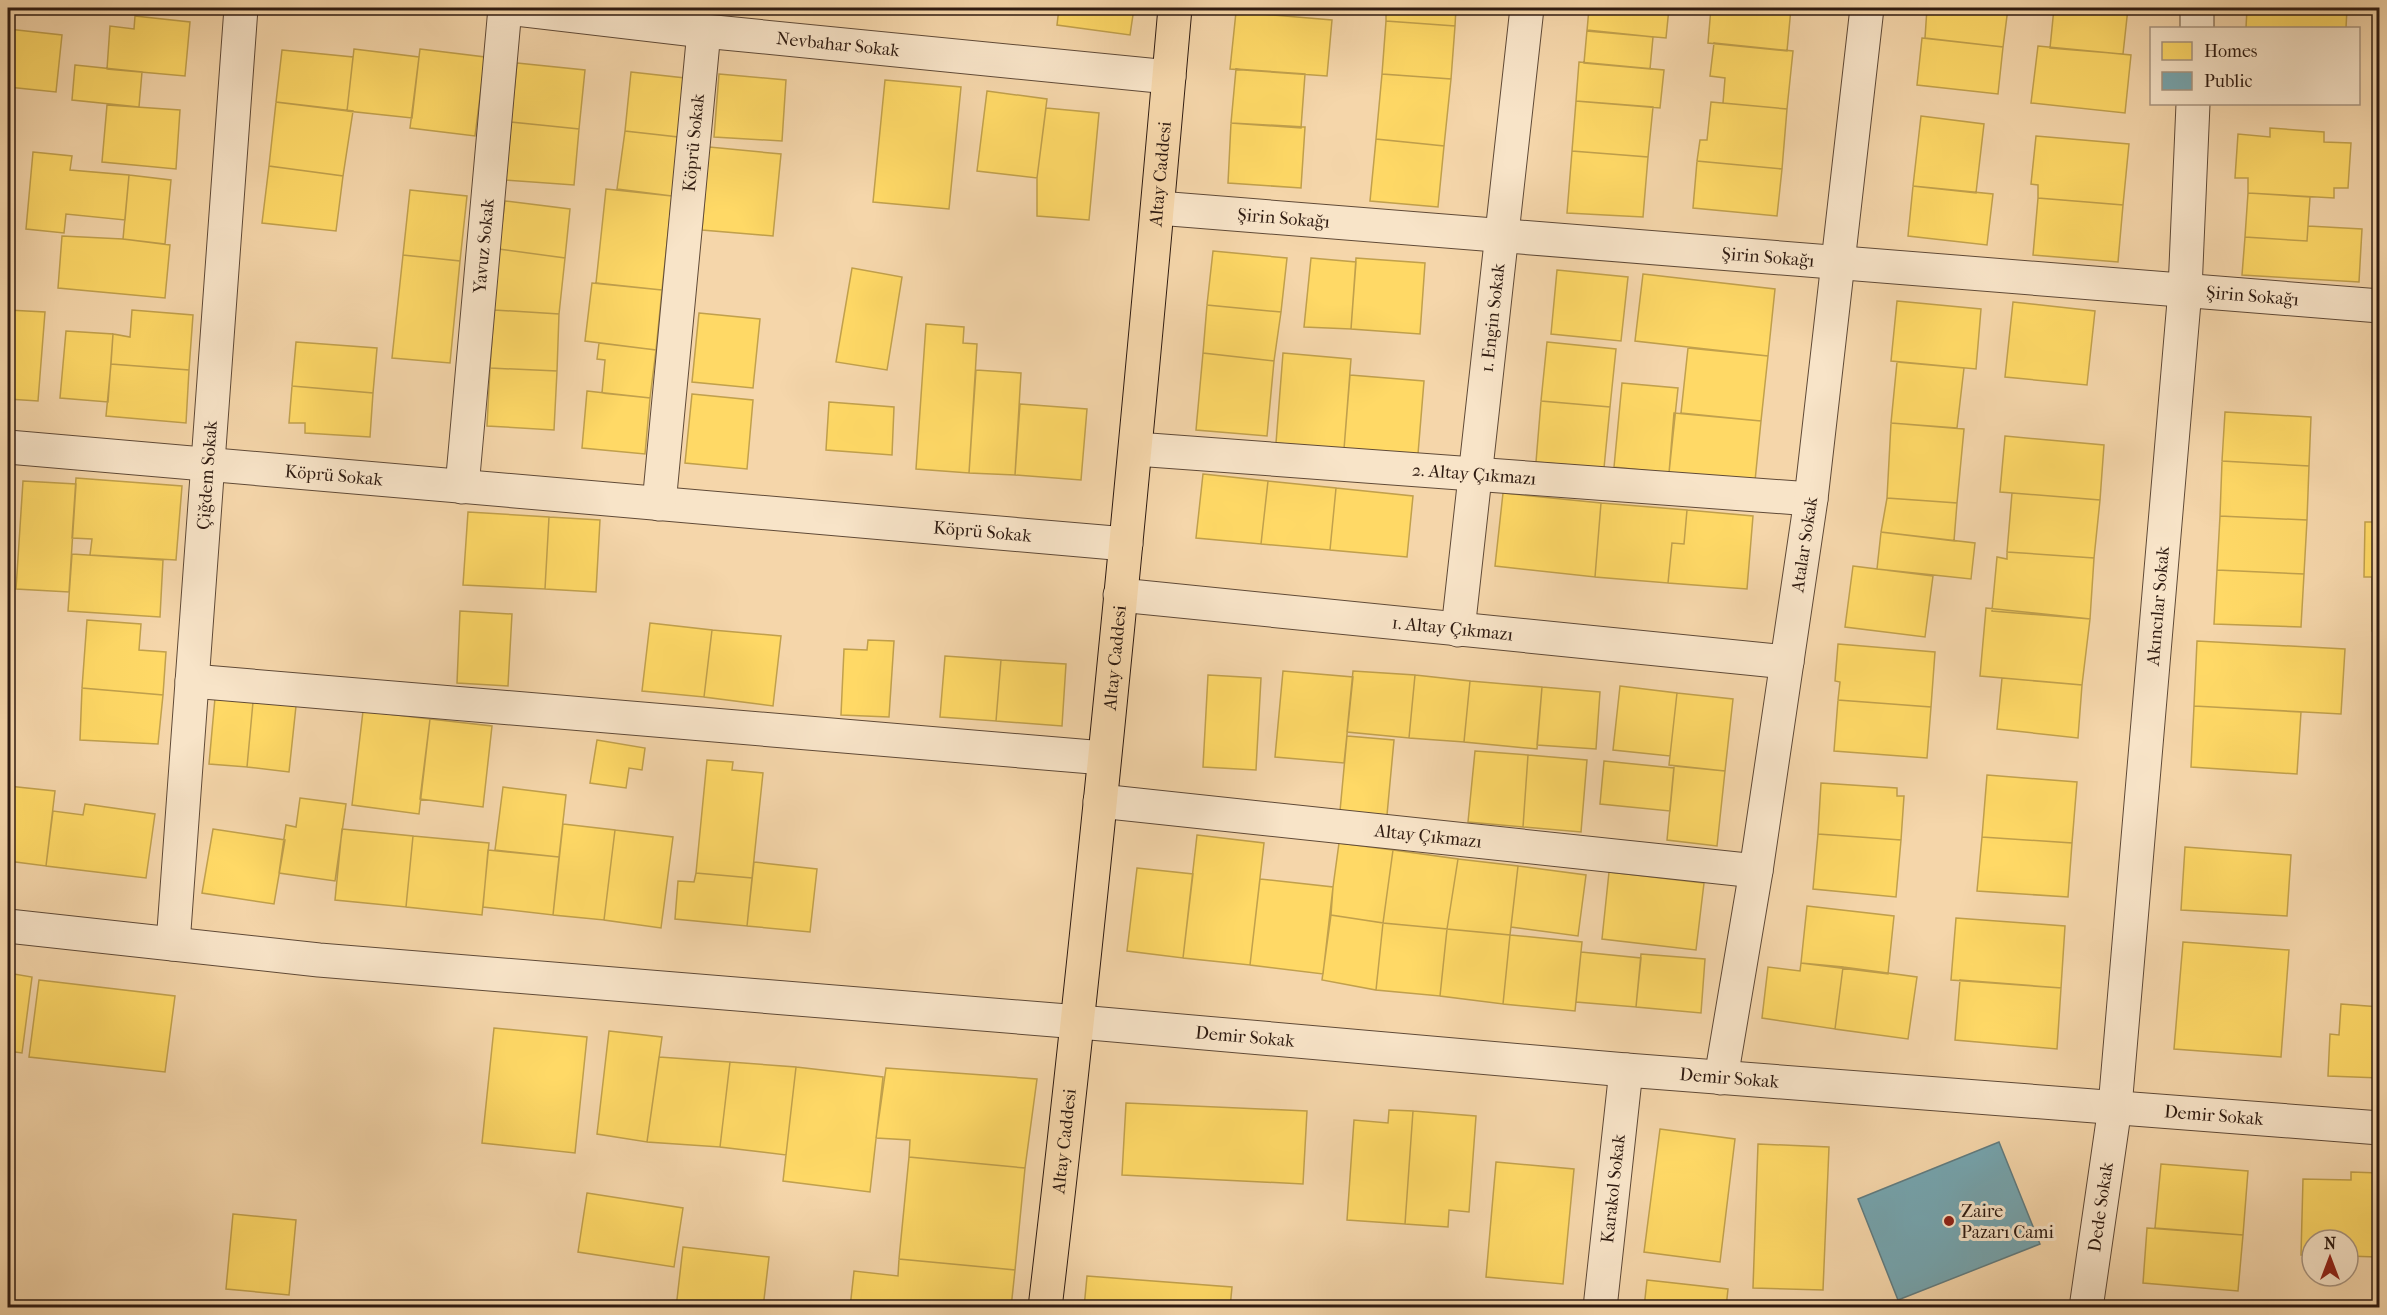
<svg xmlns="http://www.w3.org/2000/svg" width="2387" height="1315" font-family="'IM FELL French Canon',serif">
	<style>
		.homes { fill: #ffd966; stroke: #c1a04c; stroke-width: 1.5 }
		.public { fill: #76a5af; stroke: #617c80; stroke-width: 1.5 }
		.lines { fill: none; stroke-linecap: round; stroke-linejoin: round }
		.minor-casing { stroke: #604a37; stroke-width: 35 }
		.major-casing { stroke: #2f1b11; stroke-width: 35 }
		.minor { stroke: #f8e4c8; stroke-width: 33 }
		.major { stroke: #f5d6aa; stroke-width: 33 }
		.poi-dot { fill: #8f2418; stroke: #f8e4c8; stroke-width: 2 }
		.labels { text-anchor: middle; stroke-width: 6; stroke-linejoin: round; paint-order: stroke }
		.street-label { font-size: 18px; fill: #2f1b11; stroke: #f8e4c8 }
		.poi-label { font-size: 18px; fill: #2f1b11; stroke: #f8e4c8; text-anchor: start }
	</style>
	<rect width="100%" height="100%" fill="#f5d6aa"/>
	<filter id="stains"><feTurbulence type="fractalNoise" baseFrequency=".00333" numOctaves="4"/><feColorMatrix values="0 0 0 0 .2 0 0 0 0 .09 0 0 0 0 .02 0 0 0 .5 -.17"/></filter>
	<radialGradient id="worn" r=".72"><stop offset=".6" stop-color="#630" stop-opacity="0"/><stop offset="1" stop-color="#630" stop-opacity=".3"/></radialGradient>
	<path class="homes" d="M951,8h34v2z
		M1059,8h75l-4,27 -73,-10z
		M1386,8h70l-1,18 -69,-5z
		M1589,8h80l-3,30 -79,-7z
		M1711,8h80l-4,43 -79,-8z
		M1927,8h81l-5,39 -78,-9z
		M2054,8h74l-5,46 -73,-6z
		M2247,8h100l-1,20h-100z
		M1236,12l96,8 -5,56 -97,-7z
		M135,16l55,6 -5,54 -78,-7 3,-43 24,3z
		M1386,21l69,5 -4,53 -69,-5z
		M8,29l54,6 -6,57 -48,-5z
		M1587,30l66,7 -3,32 -66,-6z
		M1922,38l81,9 -5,47 -81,-9z
		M1714,43l79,8 -6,58 -64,-6 2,-25 -15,-2z
		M2038,46l93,9 -6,58 -94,-10z
		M354,49l65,8 -7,61 -65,-7z
		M420,49l65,8 -10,79 -65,-8z
		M282,50l71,7 -6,54 -71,-9z
		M1579,62l85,8 -4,38 -84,-7z
		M517,63l68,7 -6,59 -68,-7z
		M75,65l67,7 -3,35 -67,-7z
		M1236,69l69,5 -4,54 -70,-5z
		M631,72l54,6 -7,59 -53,-6z
		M719,74l67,6 -4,61 -68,-4z
		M1382,74l69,5 -7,67 -68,-7z
		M885,80l76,7 -12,122 -76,-7z
		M987,91l60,8 -10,79 -60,-7z
		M1576,101l77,6 -5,50 -76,-6z
		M276,102l77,9 -10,65 -74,-10z
		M1711,102l76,7 -5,60 -85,-8 3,-21h7z
		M107,105l73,5 -4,59 -74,-7z
		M1046,108l53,5 -10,107 -52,-4v-38z
		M1921,116l63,8 -8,69 -63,-7z
		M511,122l68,7 -5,56 -69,-5z
		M1231,123l74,4 -4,61 -73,-5z
		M2270,128l54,4v10l27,1 -3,45h-14v10l-86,-5v-15h-13l3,-44 32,3z
		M625,131l53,6 -6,59 -55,-7z
		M2036,136l93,8 -6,61 -85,-7v-13l-7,-1z
		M1376,139l68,7 -6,61 -68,-6z
		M709,147l72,7 -8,82 -71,-6z
		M1572,151l76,6 -5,60 -76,-4z
		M33,152l39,4 -2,14 59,5 -4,45 -59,-6 -2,19 -38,-4z
		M1697,161l85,8 -5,47 -84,-8z
		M269,166l74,10 -7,55 -74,-8z
		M129,175l42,5 -6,64 -42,-5z
		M1913,186l80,8 -6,51 -79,-9z
		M606,189l66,7 -10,94 -66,-7z
		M410,190l57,6 -7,65 -57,-6z
		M2248,193l62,4 -3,44 -62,-4z
		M2038,198l85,7 -5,57 -85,-7z
		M505,201l65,8 -5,49 -66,-9z
		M2308,226l54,3 -3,53 -117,-7 3,-38 62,4z
		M62,236l61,3 47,6 -5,53 -107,-10z
		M499,249l66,9 -6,56 -65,-4z
		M1213,251l74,7 -6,54 -74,-7z
		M403,255l57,6 -10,102 -58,-5z
		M1311,258l45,4 -5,67 -47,-2z
		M1356,258l69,5 -5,71 -69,-5z
		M852,268l50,9 -15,93 -51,-8z
		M1557,270l71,7 -7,64 -70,-7z
		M1643,274l132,15 -7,67 -133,-15z
		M592,283l70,7 -6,60 -71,-9z
		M1897,301l84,8 -5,60 -85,-8z
		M2013,302l82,9 -8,74 -82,-8z
		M1207,305l74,7 -7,49 -71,-8z
		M8,310l37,2 -7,89 -30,-2z
		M132,310l61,5 -4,55 -78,-6 2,-30 17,3z
		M494,310l65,4 -2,57 -67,-3z
		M699,313l61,6 -7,69 -61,-6z
		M926,324l38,3 -1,16 14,1 -8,129 -53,-4z
		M66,331l47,3 -5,68 -48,-4z
		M296,342l81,6 -4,45 -81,-7z
		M1547,342l69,7 -6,58 -69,-6z
		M599,343l57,7 -6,48 -48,-5 3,-33 -8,-1z
		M1688,348l80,8 -7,65 -80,-8z
		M1203,353l71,8 -7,75 -71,-6z
		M1283,353l68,6 -7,90 -68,-6z
		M1897,362l67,6 -7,60 -66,-5z
		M111,364l78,6 -3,53 -80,-7z
		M490,368l67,3 -3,59 -67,-4z
		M976,370l45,3 -6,102 -46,-2z
		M1350,375l74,6 -6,73 -74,-5z
		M1622,383l56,5 -9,85 -55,-6z
		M292,386l81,7 -3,44 -65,-4v-10h-16z
		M587,391l63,7 -5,56 -63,-6z
		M692,394l61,6 -6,69 -62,-6z
		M1541,401l69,6 -6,61 -68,-6z
		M829,402l65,5 -2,48 -66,-5z
		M1020,404l67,5 -6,71 -66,-5z
		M2225,412l86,5 -2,49 -87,-5z
		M1674,413l87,8 -6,60 -86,-8z
		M1891,423l73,6 -7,74 -70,-5z
		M2005,436l99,9 -4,55 -100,-8z
		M2379,439h1v53h-3z
		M2222,461l87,5 -2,54 -87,-4z
		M1203,474l65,7 -7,63 -65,-6z
		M76,478l106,8 -6,74 -86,-5 2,-16 -20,-1z
		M23,481l53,3 -7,108 -53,-3z
		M1268,481l68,7 -6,62 -69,-6z
		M1336,488l77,8 -6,61 -77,-7z
		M1503,493l98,10 -6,74 -100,-11z
		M2012,493l88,7 -6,58 -87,-6z
		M1887,498l70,5 -3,38 -73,-9z
		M1601,503l86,7 -3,34 -12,-1 -4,40 -73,-6z
		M1687,510l66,6 -6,73 -79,-6 4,-40 12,1z
		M468,512l81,5 -4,72 -82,-4z
		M2220,516l87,4 -3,54 -87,-4z
		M549,517l51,3 -4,72 -51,-3z
		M2365,522h15v55h-16z
		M1881,532l94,11 -4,36 -94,-10z
		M2007,552l87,6 -4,61 -98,-8 5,-54 10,2z
		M72,554l91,6 -3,57 -92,-6z
		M1853,566l80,10 -8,61 -80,-10z
		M2217,570l87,4 -3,53 -87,-3z
		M2372,577h8v54h-8z
		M1986,608l104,11 -8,66 -102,-9z
		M460,611l52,3 -4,72 -51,-3z
		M87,620l54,4 -2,26 27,2 -3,43 -81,-7z
		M650,623l62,7 -8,67 -62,-6z
		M712,630l69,6 -8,70 -69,-9z
		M868,640l26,1 -5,76 -48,-2 3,-66 23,1z
		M2197,641l148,8 -4,65 -147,-8z
		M1838,644l97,8 -4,55 -93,-7 2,-18 -5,-1z
		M945,656l56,4 -5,61 -56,-4z
		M1001,660l65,4 -4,62 -66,-5z
		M1283,671l70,6 -9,86 -69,-6z
		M1353,671l62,4 -6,63 -62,-6z
		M1208,675l53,3 -5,92 -53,-3z
		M1415,675l55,6 -6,61 -55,-4z
		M2002,678l80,7 -4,53 -81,-9z
		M1470,681l72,6 -5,62 -73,-7z
		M1620,686l57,7 -7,63 -57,-6z
		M1542,687l58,5 -4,57 -59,-4z
		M82,688l81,7 -5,49 -78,-4z
		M1677,693l56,6 -8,72 -56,-6z
		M215,698l38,4 -6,65 -38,-3z
		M1838,700l93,7 -4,51 -93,-7z
		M253,702l43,4 -7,66 -42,-5z
		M2194,706l107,6 -4,62 -106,-7z
		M363,711l67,8 -11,95 -67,-9z
		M430,719l62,7 -9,81 -63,-8z
		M1347,736l47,4 -7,75 -47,-4z
		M597,740l48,8 -3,22 -13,-2 -3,20 -36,-5z
		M1475,751l53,4 -5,72 -55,-5z
		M1528,755l59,5 -6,72 -58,-5z
		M707,760l26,2 -1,8 31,3 -11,105 -56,-5z
		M1604,761l70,7 -4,43 -70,-7z
		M1674,766l51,5 -8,75 -50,-6z
		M1987,775l90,7 -5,61 -90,-6z
		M1821,783l76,5v8h7l-3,44 -83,-6z
		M8,786l47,5 -9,75 -38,-5z
		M503,787l63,8 -7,62 -64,-7z
		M300,798l46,6 -11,77 -56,-8 7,-48 10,2z
		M85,804l70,10 -9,64 -100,-12 7,-55 30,4z
		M563,824l52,6 -11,90 -51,-5z
		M213,829l72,11 -11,64 -72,-11z
		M342,829l71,7 -7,71 -71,-7z
		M615,830l58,7 -12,91 -57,-8z
		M1818,834l83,6 -5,57 -83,-8z
		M1197,835l67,8 -14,122 -67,-7z
		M413,836l76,7 -7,72 -76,-8z
		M1982,837l90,6 -4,54 -91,-6z
		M1339,843l54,7 -10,73 -52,-8 2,-28z
		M2185,847l106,8 -4,61 -106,-6z
		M488,850l71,7 -6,58 -70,-8z
		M1393,850l65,9 -11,70 -64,-6z
		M1458,859l60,7 -8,69 -63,-6z
		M754,862l63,7 -7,63 -63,-6z
		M1518,866l68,9 -8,61 -67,-9z
		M1137,868l56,6 -10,84 -56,-7z
		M1609,872l95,11 -8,67 -94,-11z
		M696,873l56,5 -5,48 -72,-7 3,-38 16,1z
		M1260,879l73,8 -10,87 -73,-9z
		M1807,906l87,10 -6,58 -87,-11z
		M1331,915l52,8 -7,67 -54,-10z
		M1956,918l109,8 -4,62 -110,-8z
		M1383,923l64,6 -7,67 -64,-6z
		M1447,929l63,6 -7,69 -63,-8z
		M1510,935l72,7 -7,69 -72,-7z
		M2183,942l106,8 -8,107 -107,-8z
		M1581,952l60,6 -5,49 -60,-5z
		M1641,954l64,5 -4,54 -65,-6z
		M1801,963l42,4 -8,62 -73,-11 6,-51 32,4z
		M1843,967l74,10 -9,62 -73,-10z
		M8,973l24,4 -10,76 -14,-2z
		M2378,975h2v31h-3z
		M39,980l136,16 -10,76 -136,-15z
		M1960,980l101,8 -4,61 -102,-9z
		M2341,1004l39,3v71l-52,-2 2,-42 9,1z
		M494,1028l93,9 -12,116 -93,-10z
		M609,1031l53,6 -15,105 -50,-8z
		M659,1057l71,5 -10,85 -73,-5z
		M730,1062l66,5 -10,88 -66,-8z
		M796,1067l87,10 -13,115 -87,-11z
		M886,1068l151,11 -12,89 -116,-11 1,-17 -34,-2z
		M1126,1103l181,8 -4,73 -181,-9z
		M1389,1110l24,1 -8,113 -58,-4 7,-100 34,3z
		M1413,1111l63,5 -7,96 -20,-2 -1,17 -43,-3z
		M1660,1129l75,10 -15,123 -76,-10z
		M1758,1144l71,3 -6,143 -70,-2z
		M909,1157l116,11 -10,102 -116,-11z
		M1496,1162l78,7 -11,115 -77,-7z
		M2161,1164l87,7 -5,64 -88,-7z
		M2351,1172l28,1 -2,84 -29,-1v-16h-36v15h-11l2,-76 48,1z
		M2379,1173h1v84h-3z
		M587,1193l96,15 -9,59 -96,-15z
		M233,1214l63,6 -7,75 -63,-6z
		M2147,1228l96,7 -5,56 -95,-8z
		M683,1247l86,10 -6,51h-87z
		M899,1259l116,11 -4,38h-161l4,-37 44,5z
		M1087,1276l145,11 -2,21h-146z
		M1647,1280l81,9 -2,19h-82z"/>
	<path class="public" d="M1999,1142l41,102 -142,56 -40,-101z"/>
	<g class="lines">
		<defs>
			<g id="minor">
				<path id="s1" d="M507,8l197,23 465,46"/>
				<path d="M2197,28v-20"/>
				<path id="s2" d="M1158,208l1222,98"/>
				<path id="s3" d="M8,447l1118,97"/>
				<path id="s4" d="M1136,449l675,50"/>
				<path id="s5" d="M462,487l43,-479"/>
				<path id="s6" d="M659,504l45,-473"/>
				<path id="s7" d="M1120,595l667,67"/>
				<path id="s8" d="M1458,630l69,-622"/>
				<path d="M192,681l912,77"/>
				<path id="s9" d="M1100,801l656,70"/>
				<path id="s10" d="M8,926l311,34 760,62 547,48 754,58"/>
				<path id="s11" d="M173,944l68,-936"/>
				<path id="s12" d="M1721,1078l35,-207 55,-372 56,-491"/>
				<path id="s13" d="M1600,1308l26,-238"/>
				<path id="s14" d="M2086,1308l29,-201 70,-817 8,-186"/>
			</g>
			<g id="major">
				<path id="s15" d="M1045,1308c51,-433 92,-867 130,-1300"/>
			</g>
		</defs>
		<use href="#minor" class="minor-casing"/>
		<use href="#major" class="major-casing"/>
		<use href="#minor" class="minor"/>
		<use href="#major" class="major"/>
	</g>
	<circle class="poi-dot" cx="1949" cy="1221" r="6"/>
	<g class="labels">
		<g class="street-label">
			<text dy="6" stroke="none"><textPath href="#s1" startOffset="333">Nevbahar Sokak</textPath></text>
			<text dy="6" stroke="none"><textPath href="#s6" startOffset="363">Köprü Sokak</textPath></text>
			<text dy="6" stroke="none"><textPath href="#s15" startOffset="1140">Altay Caddesi</textPath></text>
			<text dy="6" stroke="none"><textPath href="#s2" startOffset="126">Şirin Sokağı</textPath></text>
			<text dy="6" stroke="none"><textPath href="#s5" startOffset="242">Yavuz Sokak</textPath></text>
			<text dy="6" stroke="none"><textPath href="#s2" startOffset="612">Şirin Sokağı</textPath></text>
			<text dy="6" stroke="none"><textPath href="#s2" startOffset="1098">Şirin Sokağı</textPath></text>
			<text dy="6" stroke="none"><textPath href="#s8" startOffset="314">1. Engin Sokak</textPath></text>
			<text dy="6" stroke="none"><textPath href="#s3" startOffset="327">Köprü Sokak</textPath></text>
			<text dy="6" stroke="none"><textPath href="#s4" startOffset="339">2. Altay Çıkmazı</textPath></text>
			<text dy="6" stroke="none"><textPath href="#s11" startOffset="470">Çiğdem Sokak</textPath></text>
			<text dy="6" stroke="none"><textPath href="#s3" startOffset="978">Köprü Sokak</textPath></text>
			<text dy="6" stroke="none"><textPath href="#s12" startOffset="540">Atalar Sokak</textPath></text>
			<text dy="6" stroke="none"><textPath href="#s14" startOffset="706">Akıncılar Sokak</textPath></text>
			<text dy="6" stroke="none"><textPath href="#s7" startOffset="334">1. Altay Çıkmazı</textPath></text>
			<text dy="6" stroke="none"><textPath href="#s15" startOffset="654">Altay Caddesi</textPath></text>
			<text dy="6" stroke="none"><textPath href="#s9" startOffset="330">Altay Çıkmazı</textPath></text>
			<text dy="6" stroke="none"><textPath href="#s10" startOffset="1242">Demir Sokak</textPath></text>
			<text dy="6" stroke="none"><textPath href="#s10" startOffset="1728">Demir Sokak</textPath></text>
			<text dy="6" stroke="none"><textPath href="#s10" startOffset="2214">Demir Sokak</textPath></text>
			<text dy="6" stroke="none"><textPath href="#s15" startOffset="168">Altay Caddesi</textPath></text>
			<text dy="6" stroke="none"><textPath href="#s13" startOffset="120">Karakol Sokak</textPath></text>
			<text dy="6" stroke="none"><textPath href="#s14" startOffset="102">Dede Sokak</textPath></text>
		</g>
		<g class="poi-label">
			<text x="1961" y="1217">Zaire<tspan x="1961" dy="21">Pazarı Cami</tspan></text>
		</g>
	</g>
	<rect width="2387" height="1315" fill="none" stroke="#f5d6aa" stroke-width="30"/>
	<rect x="9" y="9" width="2369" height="1297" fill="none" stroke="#2f1b11" stroke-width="3"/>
	<rect x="15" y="15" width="2357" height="1285" fill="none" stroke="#2f1b11" stroke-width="1.5"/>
	<rect x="2150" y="27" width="210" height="78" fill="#f8e4c8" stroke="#a8947f" stroke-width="1.5"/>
	<rect x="2162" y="42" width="30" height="18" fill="#ffd966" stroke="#a8947f" stroke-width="1.5"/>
	<text x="2204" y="57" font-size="18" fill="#2f1b11">Homes</text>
	<rect x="2162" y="72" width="30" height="18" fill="#76a5af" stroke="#a8947f" stroke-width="1.5"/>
	<text x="2204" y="87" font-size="18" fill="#2f1b11">Public</text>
	<g transform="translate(2330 1258)"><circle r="28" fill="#f8e4c8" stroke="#a8947f" stroke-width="1.5"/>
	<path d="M0-4.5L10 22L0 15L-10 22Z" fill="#8f2418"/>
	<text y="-9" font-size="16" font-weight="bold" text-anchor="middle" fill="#2f1b11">N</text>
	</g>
	<rect width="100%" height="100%" filter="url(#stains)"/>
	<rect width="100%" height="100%" fill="url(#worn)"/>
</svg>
